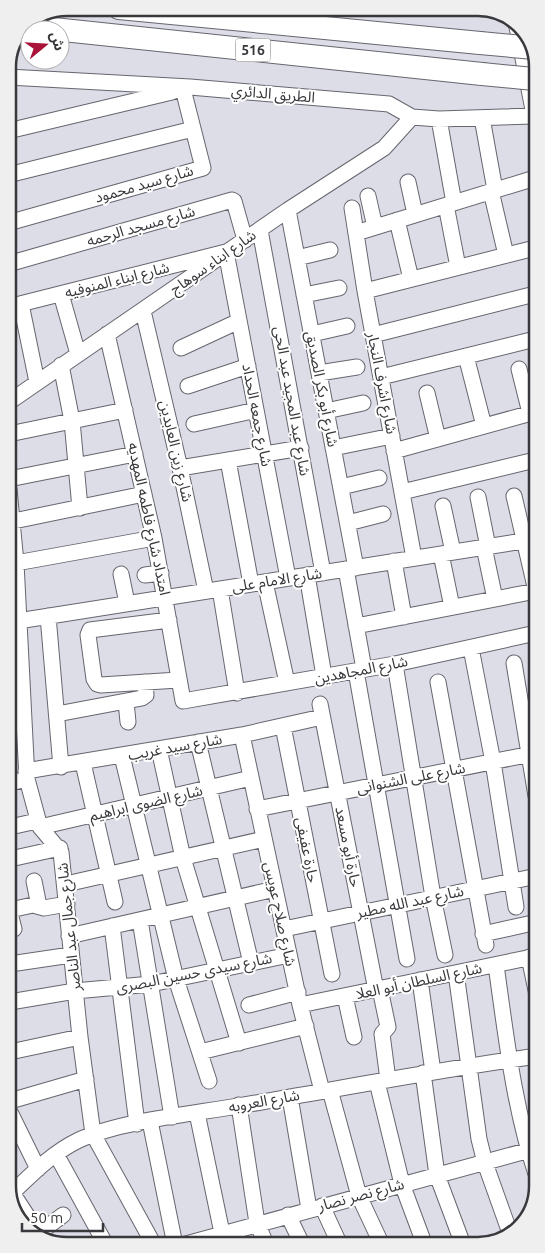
<svg xmlns="http://www.w3.org/2000/svg" width="545" height="1253" font-family="Ubuntu,'Noto Sans Arabic',sans-serif">
	<style>
		.lines { fill: none; stroke-linecap: round; stroke-linejoin: round }
		.minor-casing { stroke: #66666f; stroke-width: 17 }
		.highway-casing { stroke: #66666f; stroke-width: 24 }
		.minor { stroke: #fff; stroke-width: 15 }
		.highway { stroke: #fff; stroke-width: 22 }
		.highway-bridge-casing { stroke: #66666f; stroke-width: 24; stroke-linecap: butt }
		.highway-bridge { stroke: #fff; stroke-width: 22 }
		.labels { text-anchor: middle; stroke-width: 4; stroke-linejoin: round; paint-order: stroke }
		.shield { fill: #fff; stroke: #747477; stroke-width: 1 }
		.shield-label { font-size: 14px; font-weight: bold; fill: #39393d }
		.street-label { font-size: 15px; fill: #39393d; stroke: #fff }
		.rim { fill: none; stroke: #39393d; stroke-width: 2.5 }
	</style>
	<rect width="100%" height="100%" fill="#dcdde7"/>
	<g class="lines">
		<defs>
			<path id="minor" d="M516,22l18,93
				M8,77l182,10 199,17 23,13 27,2 95,-3
				M482,118l13,72
				M439,119l15,84
				M8,131l164,-39
				M8,175l185,-46
				M408,182l7,32
				M491,191l15,64
				M368,196l7,31
				M446,205l12,62
				M352,208l13,83 49,267
				M288,210l68,358
				M397,220l14,59
				M8,223l195,-55 -20,-79
				M260,230l63,343
				M356,233l179,-55
				M297,258l33,-8
				M8,264l224,-64 2,1 11,39
				M365,291l170,-43
				M61,294l17,60
				M304,295l35,-7
				M21,304l16,78
				M8,307l218,-55 62,326
				M143,311l37,157 26,123
				M107,334l47,204 29,163 212,-37 141,-31
				M312,334l35,-8
				M373,335l162,-41
				M181,348l58,-27
				M466,356l18,70
				M61,365l11,56 8,87
				M519,369l11,44
				M319,373l38,-6
				M381,377l154,-38
				M188,386l60,-20
				M427,393l11,46
				M9,402l279,-192 96,-62 28,-31
				M326,411l37,-8
				M194,424l62,-14
				M9,434l116,-24
				M333,448l59,-12
				M394,451l141,-39
				M228,460l23,124
				M180,468l121,-20
				M9,479l126,-25
				M341,487l38,-9
				M9,489l7,74 11,216 13,48 21,25 19,185 13,97 61,111
				M402,492l133,-32
				M514,496l22,95
				M478,497l10,50
				M443,506l10,46
				M9,522l135,-28
				M348,523l35,-9
				M484,547l11,52
				M441,554l11,53
				M394,561l10,56
				M16,563l138,-25
				M346,569l18,100
				M121,574l6,29
				M145,575l16,-2
				M307,575l17,101
				M265,582l22,101
				M220,589l17,104
				M48,616l13,151
				M169,620l-79,10 -2,5 6,44 3,5 4,1 77,-5
				M18,621l518,-82
				M356,626l180,-35
				M471,648l22,114 23,145
				M514,663l22,133
				M395,664l38,233 12,58
				M356,671l51,288
				M438,682l48,263
				M126,702l2,20
				M320,704l56,286
				M57,714l85,-16 4,-3 -1,-13
				M283,726l49,248
				M242,735l58,270 22,86
				M198,742l53,221
				M159,749l24,109 56,185
				M122,756l54,223 33,102
				M83,763l32,139
				M26,771l216,-36 80,-18
				M10,783l17,-4
				M257,809l279,-56
				M10,827l27,-6
				M40,827l211,-49
				M10,859l50,-11
				M34,881l5,25
				M66,884l198,-45
				M10,910l23,-5 11,3 23,-4
				M10,913l4,16
				M140,920l32,197
				M112,926l25,198
				M284,929l253,-53
				M483,934l54,-12
				M69,936l206,-47
				M529,957l8,38
				M10,964l61,-9
				M496,965c10,71 18,144 41,212
				M456,973l23,166 6,24 25,70
				M420,980l13,92
				M380,989l8,38 -6,7 6,46
				M345,996l9,41
				M10,1002l65,-11 76,-7 138,-29
				M249,1005l49,-13
				M300,1005l237,-49
				M10,1052l70,-15
				M200,1052l106,-26
				M423,1073l14,102 25,67
				M377,1082l25,102 22,59
				M330,1090l29,106 22,47
				M290,1097l19,112
				M10,1101l76,-22
				M239,1105l18,118 9,21
				M197,1113l25,120
				M11,1114l27,55
				M150,1121l25,124
				M56,1154l50,91
				M11,1191l30,46
				M11,1194c21,-20 41,-41 68,-54 41,-19 113,-26 159,-34 100,-17 199,-36 299,-50
				M322,1206l17,37
				M288,1215l14,29
				M39,1233l24,-18
				M186,1244l351,-96"/>
			<path id="highway" d="M119,8l361,35
				M25,26l457,48"/>
		</defs>
		<use href="#minor" class="minor-casing"/>
		<use href="#highway" class="highway-casing"/>
		<use href="#minor" class="minor"/>
		<use href="#highway" class="highway"/>
		<defs>
			<path id="highway-bridge" d="M480,43l54,5
				M482,74l52,5"/>
		</defs>
		<use href="#highway-bridge" class="highway-bridge-casing"/>
		<use href="#highway-bridge" class="highway-bridge"/>
	</g>
	<g class="labels">
		<rect class="shield" x="235.5" y="38.5" width="35" height="23" rx="4"/>
		<g class="shield-label">
			<text x="253" y="55">516</text>
		</g>
		<g class="street-label">
			<text transform="translate(273 94) rotate(5)" y="5">الطريق الدائري</text>
			<text transform="translate(144 184) rotate(-16)" y="5">شارع سيد محمود</text>
			<text transform="translate(141 226) rotate(-16)" y="5">شارع مسجد الرحمه</text>
			<text transform="translate(213 262) rotate(-35)" y="5">شارع ابناء سوهاج</text>
			<text transform="translate(117 280) rotate(-14)" y="5">شارع ابناء المنوفيه</text>
			<text transform="translate(382 383) rotate(79)" y="5">شارع اشرف النجار</text>
			<text transform="translate(322 389) rotate(79)" y="5">شارع أبو بكر الصديق</text>
			<text transform="translate(292 401) rotate(80)" y="5">شارع عبد المجيد عبد الحى</text>
			<text transform="translate(257 415) rotate(79)" y="5">شارع جمعه الحداد</text>
			<text transform="translate(176 451) rotate(77)" y="5">شارع زين العابدين</text>
			<text transform="translate(149 519) rotate(78)" y="5">امتداد شارع فاطمه المهديه</text>
			<text transform="translate(277 580) rotate(-9)" y="5">شارع الامام على</text>
			<text transform="translate(361 670) rotate(-11)" y="5">شارع المجاهدين</text>
			<text transform="translate(175 747) rotate(-10)" y="5">شارع سيد غريب</text>
			<text transform="translate(411 778) rotate(-11)" y="5">شارع على الشنوانى</text>
			<text transform="translate(146 803) rotate(-13)" y="5">شارع الضوى ابراهيم</text>
			<text transform="translate(348 847) rotate(79)" y="5">حارة أبو مسعد</text>
			<text transform="translate(307 850) rotate(79)" y="5">حارة عفيفى</text>
			<text transform="translate(410 902) rotate(-12)" y="5">شارع عبد الله مطير</text>
			<text transform="translate(280 914) rotate(78)" y="5">شارع صلاح عويس</text>
			<text transform="translate(69 927) rotate(-96)" y="5">شارع جمال عبد الناصر</text>
			<text transform="translate(194 973) rotate(-11)" y="5">شارع سيدى حسين البصرى</text>
			<text transform="translate(419 981) rotate(-12)" y="5">شارع السلطان أبو العلا</text>
			<text transform="translate(264 1101) rotate(-10)" y="5">شارع العروبه</text>
			<text transform="translate(361 1195) rotate(-15)" y="5">شارع نصر نصار</text>
		</g>
	</g>
	<path d="M0 0H545V1253H0ZM67 16H478A51 51 0 0 1 529 67V1186A51 51 0 0 1 478 1237H67A51 51 0 0 1 16 1186V67A51 51 0 0 1 67 16Z" fill="#efefef" fill-rule="evenodd"/>
	<path class="rim" d="M67 16H478A51 51 0 0 1 529 67V1186A51 51 0 0 1 478 1237H67A51 51 0 0 1 16 1186V67A51 51 0 0 1 67 16Z"/>
	<g transform="translate(45 45) rotate(72)"><circle r="24" fill="#ffffff" stroke="#b0b0b1"/>
	<path d="M0-4L9 19L0 12L-9 19Z" fill="#a9133a"/>
	<text y="-8" font-size="14" font-weight="bold" text-anchor="middle" fill="#39393d">ش</text>
	</g>
	<path d="M22 1223v8h81v-8" fill="none" stroke="#39393d" stroke-width="2.5"/>
	<text x="30" y="1223" font-size="15" fill="#39393d" stroke="#ffffff" stroke-width="4" paint-order="stroke">50 m</text>
</svg>
